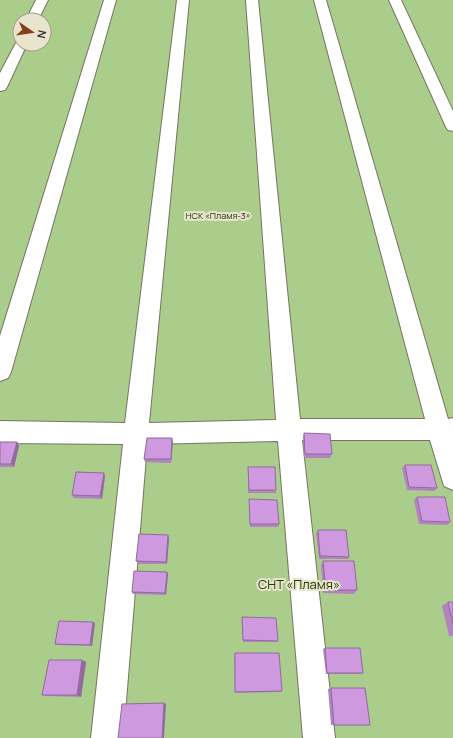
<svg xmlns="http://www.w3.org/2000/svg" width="453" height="738" font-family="Manrope,sans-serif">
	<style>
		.green { fill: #aacd8b; fill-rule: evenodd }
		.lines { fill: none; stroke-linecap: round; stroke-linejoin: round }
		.minor-casing { stroke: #777460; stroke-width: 2 }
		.minor { fill: #fff; fill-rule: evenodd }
		.wall { fill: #b184bf }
		.shaded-wall { fill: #906b9b }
		.building { fill: #ce99de; stroke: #906b9b }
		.labels { text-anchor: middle; stroke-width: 4; stroke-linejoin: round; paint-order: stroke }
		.far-park-label { font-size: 9px; fill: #233c03; stroke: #e8e4ce }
		.near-park-label { font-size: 13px; fill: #233c03; stroke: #e8e4ce }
	</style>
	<rect width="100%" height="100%" fill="#e8e4ce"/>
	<path class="green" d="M0,0h453v738h-453zM20,20h24v24h-24z"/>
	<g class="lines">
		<defs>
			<path id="minor" d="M36,0h12l-10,20h-12z
				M104,0h12l-105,372 -3,6 -8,3v-45z
				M177,0h12l-40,423 127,-3 -30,-420h12l42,419h125l-111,-419h12l122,419 5,-1v72l-9,-4 -14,-46h-128l33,298h-32l-25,-297 -131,3 -24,294h-32l32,-294 -123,-1v-22l125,2z
				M389,0h12l52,111v20l-5,-1 -2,-3z
				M17,41h3v3h7l-20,43 -2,3 -5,1v-18z"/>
		</defs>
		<use href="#minor" class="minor-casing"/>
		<use href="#minor" class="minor"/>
	</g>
	<path class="wall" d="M304,433l28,21 -2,4h-26l-1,-21z
		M0,442h17l2,4 -5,21h-14z
		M173,442l-2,21 -26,-1 -1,-3z
		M405,465l32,23 -3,3 -27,-1 -5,-22z
		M248,467l28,23v3h-28z
		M105,476l-3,23 -28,-1 -2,-3z
		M417,497l33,25 -3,3 -28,-1 -5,-24z
		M249,499l30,25 -1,3h-28z
		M318,530l31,27 -1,2h-29l-3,-26z
		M168,535l1,3 -2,26h-29l-2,-3z
		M323,561l34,29 -3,4 -31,-1 -2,-28z
		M167,572l1,2 -2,21 -33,-1 -1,-2z
		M448,602h5v34h-4l-7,-30z
		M242,619l36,22 -1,1h-34z
		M95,623l-3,23 -35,-1 -2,-1z
		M325,648l38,25 -2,1h-35l-3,-25z
		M234,656l48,35 -2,1 -45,1z
		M82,660l4,2 -5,35 -34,-1 -5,-1z
		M331,688l39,37h-39l-3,-36z"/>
	<path class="shaded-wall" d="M172,438l1,4 -2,21v-4z
		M17,442l2,4 -5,21 -3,-3z
		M104,473l1,3 -3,23 -2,-3z
		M168,535l1,3 -2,26 -1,-2z
		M167,572l1,2 -2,21 -1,-2z
		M93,622l2,1 -3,23 -2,-1z
		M82,660l4,2 -5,35 -4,-2z
		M164,703l2,1 -2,34h-2z"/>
	<path class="building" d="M304,433l26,1 2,20h-27z
		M147,438h25l-1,21h-27z
		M0,442h17l-6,22h-11z
		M405,465h26l6,23 -28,-1z
		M248,467h27l1,23h-27z
		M76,472l28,1 -4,23 -28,-1z
		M417,497h28l5,25 -28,-1z
		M249,499l28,1 2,24h-29z
		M318,530h28l3,27 -29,-1z
		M139,534l29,1 -2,27 -30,-1z
		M323,561h31l3,29h-31z
		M134,571l33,1 -2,21 -33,-1z
		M448,602h5v22z
		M242,617l34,1 2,23 -35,-1z
		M59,621l34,1 -3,23 -35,-1z
		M325,648h35l3,25h-36z
		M235,653h44l3,38 -47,1z
		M49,660h33l-5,35h-35z
		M331,688h34l5,37h-36z
		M164,703l-2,35h-44l4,-34z"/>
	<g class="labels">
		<g class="far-park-label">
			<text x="218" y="219">НСК «Пламя-3»</text>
		</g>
		<g class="near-park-label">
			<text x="299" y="589">СНТ «Пламя»</text>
		</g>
	</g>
	<g transform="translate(32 32) rotate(103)"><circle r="19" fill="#e8e4ce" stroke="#a19e8e"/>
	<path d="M0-3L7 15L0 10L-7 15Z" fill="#854018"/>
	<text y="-6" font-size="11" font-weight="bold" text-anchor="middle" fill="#37352d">N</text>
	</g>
</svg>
